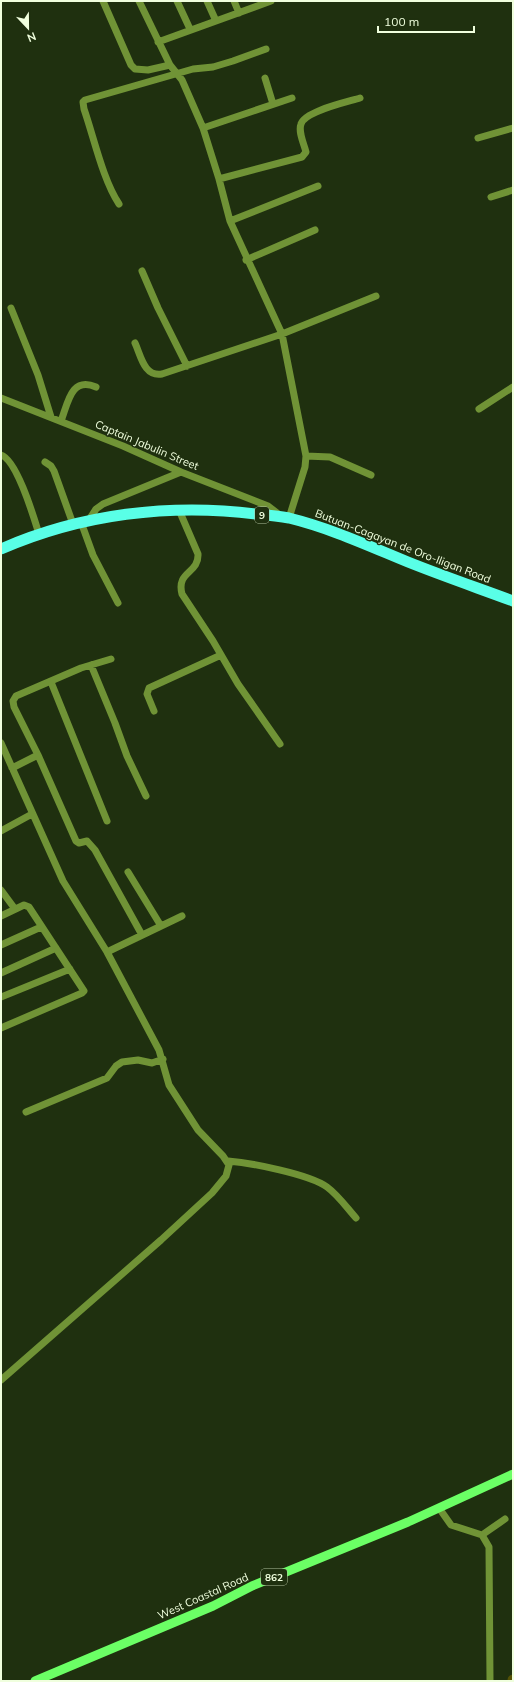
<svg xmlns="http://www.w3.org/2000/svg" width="514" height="1682" font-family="Mulish,sans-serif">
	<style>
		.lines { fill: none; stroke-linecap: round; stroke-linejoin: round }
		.river { stroke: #535005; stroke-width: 11 }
		.minor { stroke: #709336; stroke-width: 7 }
		.major { stroke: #6bff65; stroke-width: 9 }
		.highway { stroke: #59ffe7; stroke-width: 11 }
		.labels { text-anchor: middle; stroke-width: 3; stroke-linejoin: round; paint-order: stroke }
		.shield { fill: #1f300f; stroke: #b1c1a0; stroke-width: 1 }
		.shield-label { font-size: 10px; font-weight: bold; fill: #f0ffde }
		.street-label { font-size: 11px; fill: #f0ffde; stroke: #1f300f }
	</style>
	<rect width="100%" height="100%" fill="#1f300f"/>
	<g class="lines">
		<path class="river" d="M513,1681v-1"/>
		<path class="minor" d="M103,1l28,64 4,4 13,1 22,-5
			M139,1l31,64 12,15 21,48 16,51 11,42 52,113 24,122 -1,11 -16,51
			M177,1l13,28
			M207,1l9,20
			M234,1l5,12
			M158,42l113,-41
			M265,78l8,26
			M203,128l89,-30
			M478,138l35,-10
			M219,179l83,-22 4,-5c-2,-8 -8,-20 -5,-28 4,-13 46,-22 59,-26
			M491,197l22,-7
			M119,204c-16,-24 -25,-66 -35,-95l-1,-7 2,-2 108,-31 20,-2 20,-6 33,-12
			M230,221l88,-35
			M246,260l69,-30
			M142,271l16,37 29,58
			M11,308l27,67 13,42
			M135,343c6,13 9,34 27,31l120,-40 94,-38
			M1,398l122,48 58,26 87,34 13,10
			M479,409l34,-22
			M61,421c7,-18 10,-45 35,-34
			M1,455c16,5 33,63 38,79
			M306,456l24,1 41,18
			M45,462l6,4 3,5 19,53
			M179,510l19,44c1,20 -22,17 -16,40l31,47 25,43 42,60
			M89,520l7,-11 7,-5 78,-32
			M81,522l12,33 25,48
			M111,659l-30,9 -65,28 -3,5 1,6 24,48 38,86 3,2 8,-2 8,9 47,85
			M91,665l24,58 12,33 19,40
			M51,682l56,139
			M154,711l-7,-17 2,-6 72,-33
			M1,743l62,138 44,71 52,98 10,35 29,45 25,26 6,9 -3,11 -14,17 -51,47 -160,140
			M12,768l26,-13
			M1,831l31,-17
			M128,872l33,54
			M1,890l14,19
			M1,916l23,-11 5,2 55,84 -2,2 -81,35
			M1,945l40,-18
			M107,952l75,-36
			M1,973l55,-25
			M1,997l69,-28
			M26,1112l81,-34 9,-12 6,-4 16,-2 14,3 11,-4
			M228,1161c23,2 81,13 99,26 11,8 20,21 29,31
			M439,1508l12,17 31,10 7,12 1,134
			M482,1535l23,-16"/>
		<path class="major" d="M35,1681l178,-75 39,-20 156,-64 105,-48"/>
		<path class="highway" d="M1,549c80,-35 169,-46 255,-35 11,1 22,2 33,4 41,10 80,28 119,44 35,14 70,26 105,39"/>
	</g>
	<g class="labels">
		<g class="shield">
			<rect x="255" y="507" width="14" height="16" rx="3"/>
			<rect x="261" y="1569" width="26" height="16" rx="3"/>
		</g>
		<g class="shield-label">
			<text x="262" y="519">9</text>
			<text x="274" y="1581">862</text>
		</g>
		<g class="street-label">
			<text transform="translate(147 445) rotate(23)" y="4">Captain Jabulin Street</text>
			<text transform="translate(403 546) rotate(21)" y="4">Butuan-Cagayan de Oro-Iligan Road</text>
			<text transform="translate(203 1596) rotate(-24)" y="4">West Coastal Road</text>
		</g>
	</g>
	<rect width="514" height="1682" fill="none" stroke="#f0ffde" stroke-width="4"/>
	<g transform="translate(28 28) rotate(158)" stroke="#1f300f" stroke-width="3" paint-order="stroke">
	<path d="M0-3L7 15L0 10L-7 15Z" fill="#f0ffde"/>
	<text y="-6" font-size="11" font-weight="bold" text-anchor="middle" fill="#f0ffde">N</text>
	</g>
	<path d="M378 26v6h96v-6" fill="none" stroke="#f0ffde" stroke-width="2"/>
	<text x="384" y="26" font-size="12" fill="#f0ffde" stroke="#1f300f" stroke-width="3" paint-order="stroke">100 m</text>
</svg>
